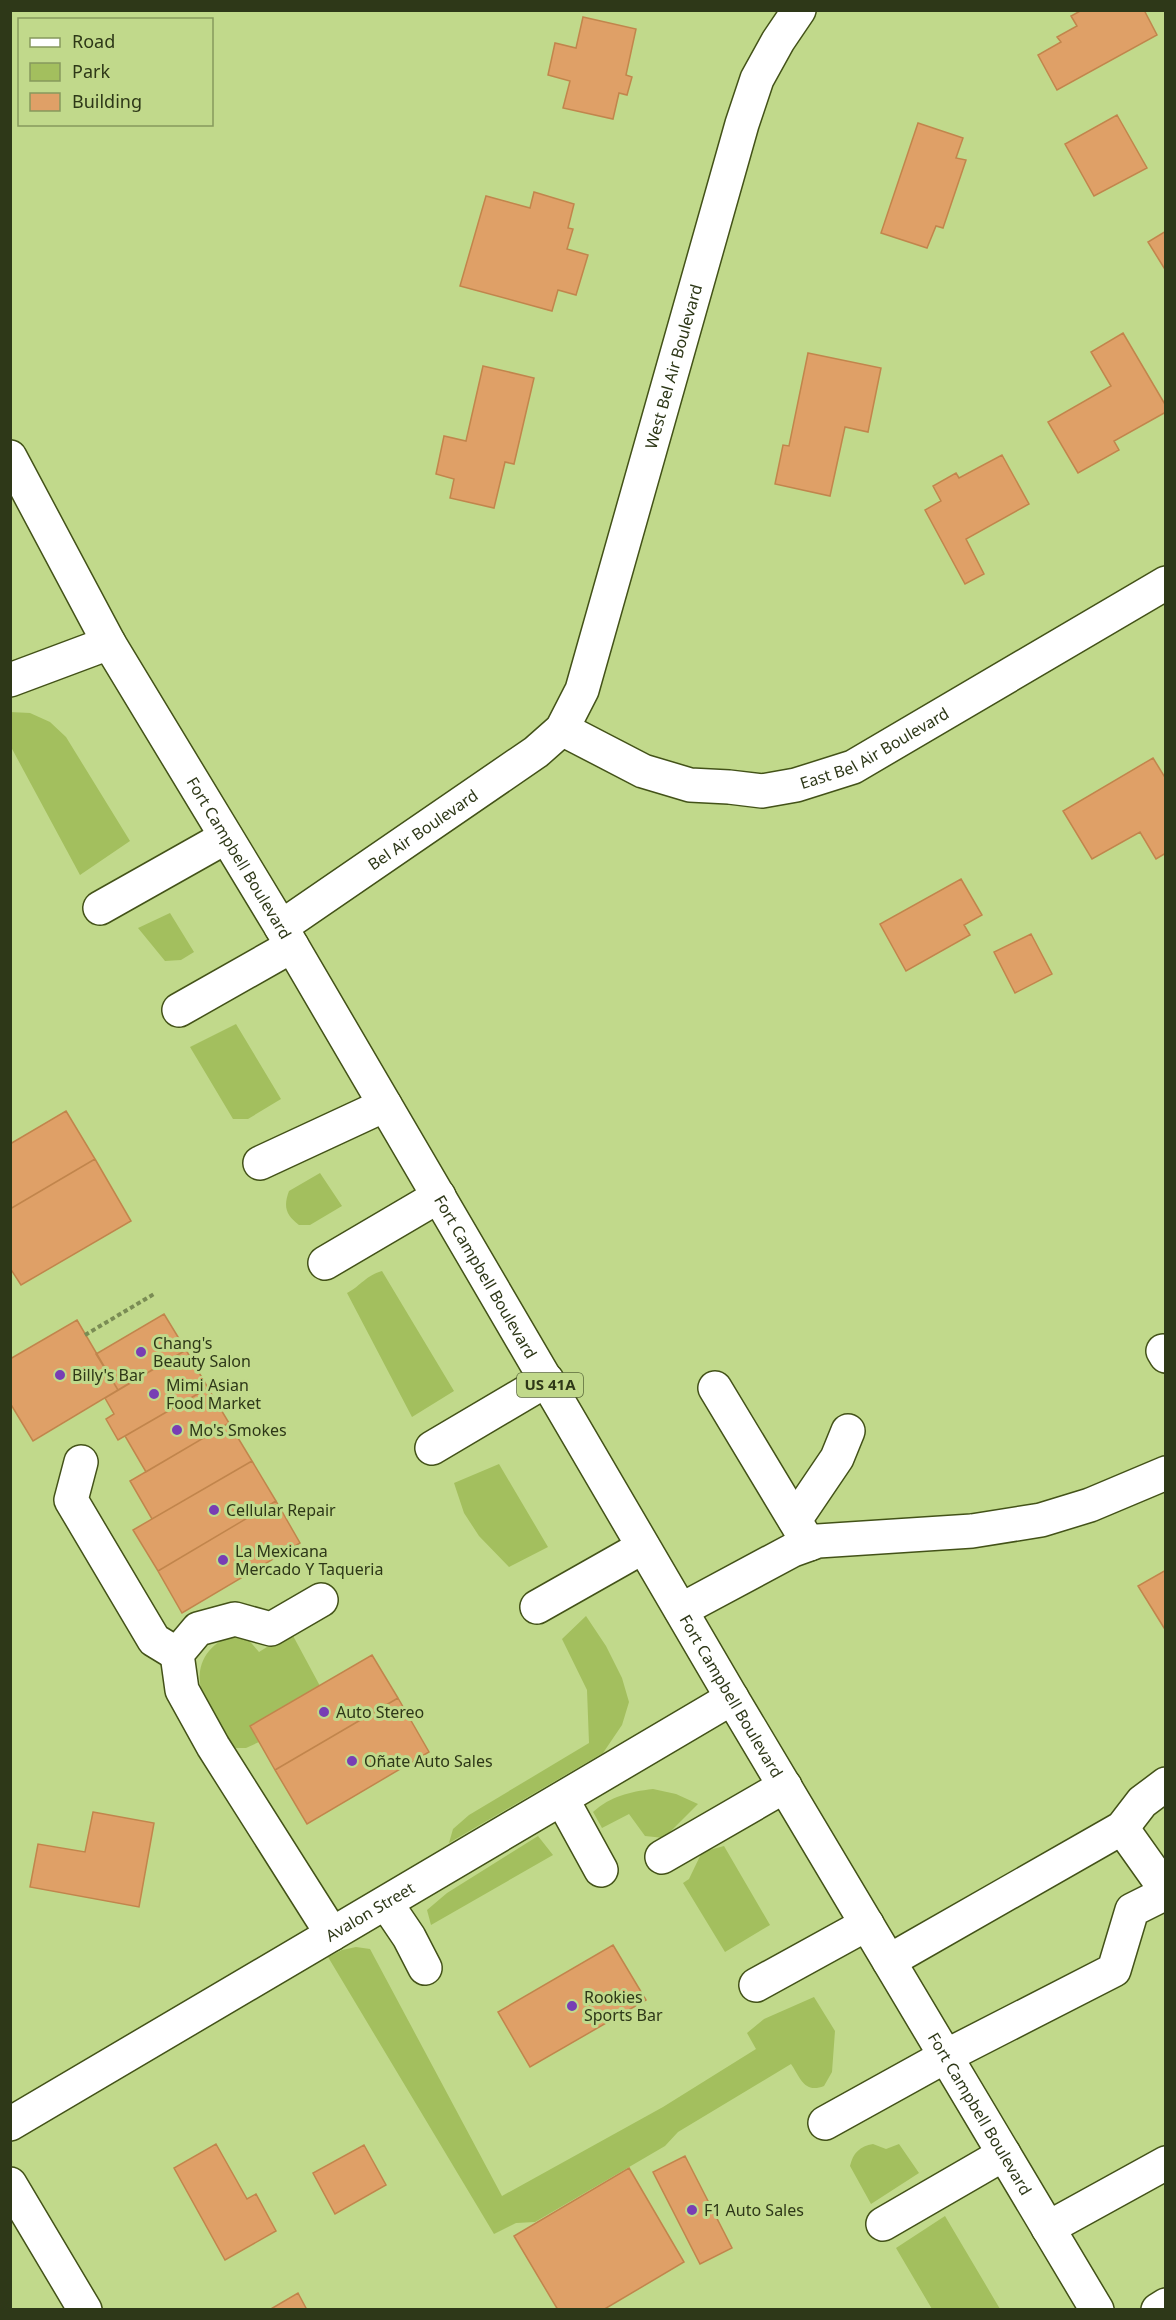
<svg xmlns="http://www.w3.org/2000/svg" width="1176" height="2320" font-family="'Noto Sans',sans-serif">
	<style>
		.green { fill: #a3bf5e }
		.building { fill: #dfa067; stroke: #c1854c; stroke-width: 1.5 }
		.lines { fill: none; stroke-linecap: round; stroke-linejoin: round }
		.minor-casing { stroke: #435218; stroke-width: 36 }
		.highway-casing { stroke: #435218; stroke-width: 36 }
		.path { stroke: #7a8c54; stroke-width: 4; stroke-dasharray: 4.5 3; stroke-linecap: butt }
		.minor { stroke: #fff; stroke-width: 33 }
		.highway { stroke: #fff; stroke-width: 33 }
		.poi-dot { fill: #783eb4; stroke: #c1d98b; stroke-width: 2 }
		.labels { text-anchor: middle; stroke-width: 6; stroke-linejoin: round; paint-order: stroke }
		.shield { fill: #c1d98b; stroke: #5a683a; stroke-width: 1.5 }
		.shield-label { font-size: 15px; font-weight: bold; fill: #2e3818 }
		.street-label { font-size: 16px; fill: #2e3818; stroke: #c1d98b }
		.poi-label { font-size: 16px; fill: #2e3818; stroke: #c1d98b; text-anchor: start }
	</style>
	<rect width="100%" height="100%" fill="#c1d98b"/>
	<path class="green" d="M10,712l20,1 20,9 16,15 64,104 -50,34 -69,-128z
		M170,913l24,39 -13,8 -16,1 -27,-33z
		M236,1024l45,75 -33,20h-15l-43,-72z
		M320,1173l22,33 -32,19h-11c-13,-10 -16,-18 -10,-34z
		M382,1271l72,120 -42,26 -65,-124c15,-8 18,-17 35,-22z
		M499,1464l49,83 -39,20 -30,-31 -15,-23 -10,-30z
		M586,1616l20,30 16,32 7,24 -7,23 -19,28 -154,90 4,-14 16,-14 120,-72 -2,-53 -25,-51z
		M240,1630l19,22 32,-20 29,54 -70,40 9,16 -13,6h-12c-19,-26 -50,-66 -25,-97 8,-10 21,-15 31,-21z
		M653,1789l23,5 22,10 -34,34 -19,-2 -16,-22 -27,14 -9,-16c18,-16 36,-20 60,-23z
		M538,1836l15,19 -122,70 -4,-15 20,-17z
		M724,1846l46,79 -45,27 -42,-69 6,-4 13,-27z
		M356,1947l14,2 132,247 161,-89 93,-58 -9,-16 17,-14 50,-22 21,34 -3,41 -8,14c-20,8 -24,-9 -33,-22l-113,68 -13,14 -130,76 -19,1 -22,11 -166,-277 14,-7z
		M873,2144l13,5 13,-5 20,29 -48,31 -21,-38c3,-13 10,-20 23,-22z
		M945,2216l55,93h-68l-36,-61z"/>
	<path class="building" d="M1082,10h62l13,25 -100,55 -19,-35 23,-13 -4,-5 20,-11 -6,-10z
		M583,17l53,12 -10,46 6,2 -5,18 -8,-2 -6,26 -50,-11 7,-27 -22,-6 7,-32 21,5z
		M1117,115l30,53 -53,28 -29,-52z
		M918,123l45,15 -7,20 10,2 -23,68 -7,-2 -9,22 -46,-15z
		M534,192l40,12 -6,24 5,1 -6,20 21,6 -12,40 -18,-5 -6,21 -92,-25 26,-90 44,12z
		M1166,231v40l-18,-29z
		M1123,333l43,73v6l-52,29 5,9 -41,23 -30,-51 63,-36 -20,-34z
		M808,353l73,15 -13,64 -23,-5 -15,69 -55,-12 8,-39 6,1z
		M483,366l51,12 -20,86 -9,-2 -11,46 -44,-10 4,-19 -18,-5 8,-38 22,5z
		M1002,455l27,49 -63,35 18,35 -19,10 -40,-74 16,-9 -8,-15 23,-13 3,5z
		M1153,758l13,21v74l-10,6 -16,-27 -48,27 -29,-48z
		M961,879l21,36 -18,10 6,10 -64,36 -26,-47z
		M1031,934l21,40 -37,19 -21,-41z
		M66,1111l29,48 -85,50v-65z
		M95,1159l36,62 -110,64 -11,-17v-59z
		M164,1314l22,36 -68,40 -22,-36z
		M77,1320l41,70 -85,51 -23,-38v-44z
		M186,1350l22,38 -90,52 -12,-21 8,-5 -9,-16z
		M208,1388l21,35 -83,49 -21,-36z
		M229,1423l23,38 -100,58 -22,-38z
		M252,1461l24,40 -118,70 -25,-41z
		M276,1501l24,42 -118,70 -24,-42z
		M1166,1570v61l-28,-45z
		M372,1655l26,43 -123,72 -25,-44z
		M398,1698l31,54 -122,72 -32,-54z
		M93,1812l61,11 -15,84 -109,-20 8,-43 47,8z
		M613,1945l33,55 -116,67 -32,-55z
		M216,2144l31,55 9,-5 20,37 -51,29 -51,-92z
		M364,2145l22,40 -51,29 -22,-41z
		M685,2156l47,92 -32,16 -47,-92z
		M629,2168l55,94 -81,48h-45l-44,-74z
		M298,2293l9,17h-38z"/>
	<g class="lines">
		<defs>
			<g id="minor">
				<path d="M10,680l99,-37"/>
				<path id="s1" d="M562,729l81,42 47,14 39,2 33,4 34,-6 57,-18 313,-184"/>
				<path d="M100,908l126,-71"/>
				<path id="s2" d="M281,927l255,-175 26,-23 20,-39 160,-566 15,-45 21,-38 21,-31"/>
				<path d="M179,1010l113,-64"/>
				<path d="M260,1163l125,-58"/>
				<path d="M325,1263l114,-67"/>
				<path d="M1163,1351l3,5"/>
				<path d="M715,1388l94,156"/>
				<path d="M432,1448l115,-68"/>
				<path d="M81,1462l-10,38 83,140 23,14"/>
				<path d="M795,1520l42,-62 11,-27"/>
				<path d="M321,1600l-50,29 -36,-10 -37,10 -21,25 5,36 31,56 119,188"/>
				<path d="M537,1607l106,-60"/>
				<path d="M681,1610l112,-60 25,-9 154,-10 69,-11 49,-15 76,-32"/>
				<path d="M562,1799l39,71"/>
				<path d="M1122,1828l44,62"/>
				<path d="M662,1857l123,-71"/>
				<path d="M386,1903l23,34 16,31"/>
				<path d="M889,1961l233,-133 20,-26 24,-18"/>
				<path d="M756,1985l111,-61"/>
				<path d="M825,2123l121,-67 168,-86 18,-60 34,-17"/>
				<path id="s3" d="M10,2124l722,-426"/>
				<path d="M10,2184l75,126"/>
				<path d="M883,2224l121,-70"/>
				<path d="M1048,2228l118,-65"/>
				<path d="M1158,2310l8,-5"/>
			</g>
			<g id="highway">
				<path id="s4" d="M10,457l99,186 172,284 451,771 365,612"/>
			</g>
		</defs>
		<use href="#minor" class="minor-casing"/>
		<use href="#highway" class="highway-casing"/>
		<path class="path" d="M85,1335l69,-41"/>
		<use href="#minor" class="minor"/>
		<use href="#highway" class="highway"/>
	</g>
	<g class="poi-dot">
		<circle cx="141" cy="1352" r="6"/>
		<circle cx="60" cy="1375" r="6"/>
		<circle cx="154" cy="1394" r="6"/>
		<circle cx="177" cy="1430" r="6"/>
		<circle cx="214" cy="1510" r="6"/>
		<circle cx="223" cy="1560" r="6"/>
		<circle cx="324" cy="1712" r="6"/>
		<circle cx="352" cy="1761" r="6"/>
		<circle cx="572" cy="2006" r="6"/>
		<circle cx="692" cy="2210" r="6"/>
	</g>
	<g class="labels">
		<rect class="shield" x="517" y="1373" width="66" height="24" rx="4.5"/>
		<g class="shield-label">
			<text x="550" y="1390">US 41A</text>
		</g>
		<g class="street-label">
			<text dy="6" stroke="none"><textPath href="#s2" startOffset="724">West Bel Air Boulevard</textPath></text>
			<text dy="6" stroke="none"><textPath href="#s1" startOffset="334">East Bel Air Boulevard</textPath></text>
			<text dy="6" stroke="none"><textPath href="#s2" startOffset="172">Bel Air Boulevard</textPath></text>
			<text dy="6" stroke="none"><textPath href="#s4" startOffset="462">Fort Campbell Boulevard</textPath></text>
			<text dy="6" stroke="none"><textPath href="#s4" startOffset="948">Fort Campbell Boulevard</textPath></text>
			<text dy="6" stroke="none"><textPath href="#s4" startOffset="1434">Fort Campbell Boulevard</textPath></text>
			<text dy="6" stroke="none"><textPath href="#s3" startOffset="418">Avalon Street</textPath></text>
			<text dy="6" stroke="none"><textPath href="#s4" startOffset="1920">Fort Campbell Boulevard</textPath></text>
		</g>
		<g class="poi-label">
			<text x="153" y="1349">Chang's<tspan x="153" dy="18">Beauty Salon</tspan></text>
			<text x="72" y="1381">Billy's Bar</text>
			<text x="166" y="1391">Mimi Asian<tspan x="166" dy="18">Food Market</tspan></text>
			<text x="189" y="1436">Mo's Smokes</text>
			<text x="226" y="1516">Cellular Repair</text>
			<text x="235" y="1557">La Mexicana<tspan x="235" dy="18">Mercado Y Taqueria</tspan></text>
			<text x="336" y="1718">Auto Stereo</text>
			<text x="364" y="1767">Oñate Auto Sales</text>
			<text x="584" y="2003">Rookies<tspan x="584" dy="18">Sports Bar</tspan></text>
			<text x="704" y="2216">F1 Auto Sales</text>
		</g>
	</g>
	<rect width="1176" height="2320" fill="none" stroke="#2e3818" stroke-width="24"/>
	<rect x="18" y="18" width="195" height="108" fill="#c1d98b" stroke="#86995d" stroke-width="1.5"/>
	<rect x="30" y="38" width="30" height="9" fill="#ffffff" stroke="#86995d" stroke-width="1.5"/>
	<text x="72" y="48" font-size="18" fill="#2e3818">Road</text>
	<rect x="30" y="63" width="30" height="18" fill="#a3bf5e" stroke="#86995d" stroke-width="1.5"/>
	<text x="72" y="78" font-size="18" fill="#2e3818">Park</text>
	<rect x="30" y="93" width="30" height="18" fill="#dfa067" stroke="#86995d" stroke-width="1.5"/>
	<text x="72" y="108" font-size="18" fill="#2e3818">Building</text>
</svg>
